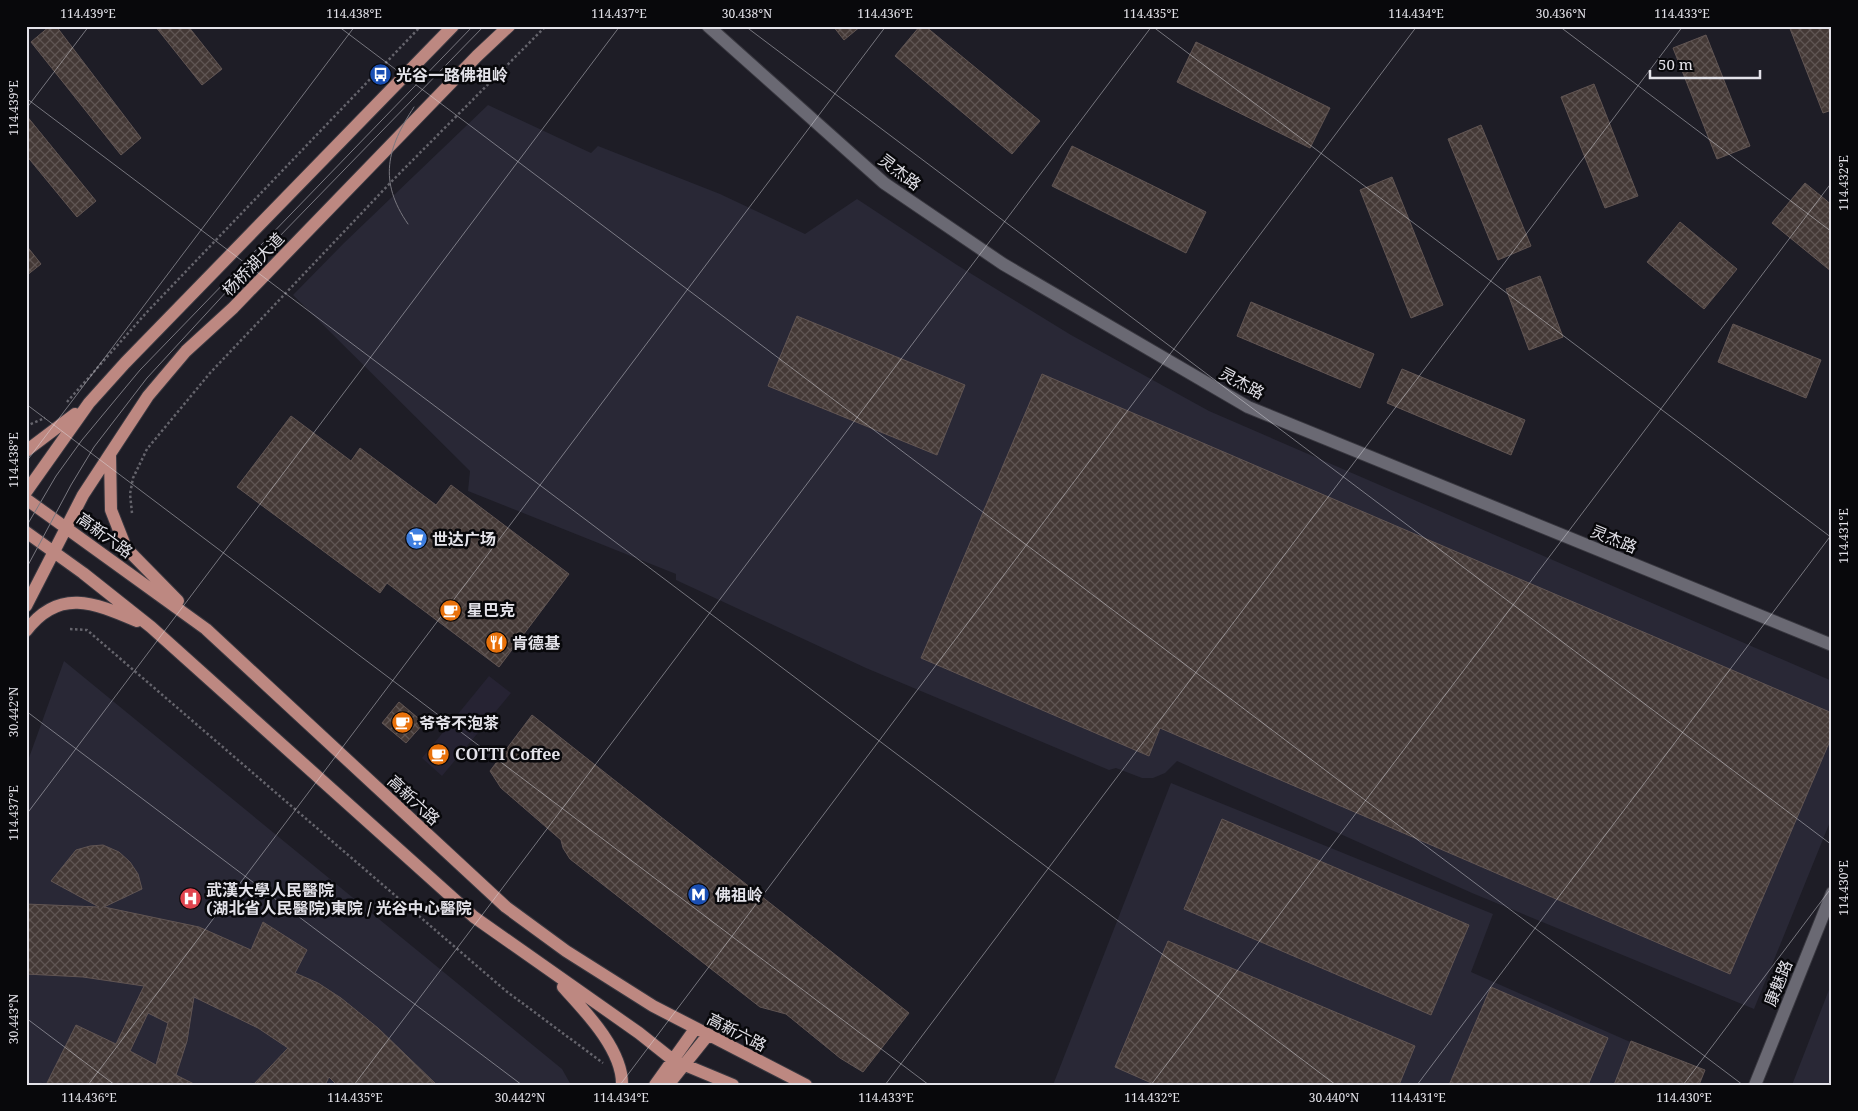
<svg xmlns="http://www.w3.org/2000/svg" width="1858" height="1111" font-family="'Noto Serif','Noto Sans SC',serif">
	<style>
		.commercial { fill: #262333 }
		.built { fill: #292836 }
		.building { fill: url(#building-cross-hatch); stroke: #615553; fill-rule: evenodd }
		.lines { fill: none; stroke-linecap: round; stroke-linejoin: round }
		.minor-casing { stroke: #38373f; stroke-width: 14 }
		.major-casing { stroke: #38373f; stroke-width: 14 }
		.path { stroke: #65646c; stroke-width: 2.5; stroke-dasharray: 2.5 2.5; stroke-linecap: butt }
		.minor { stroke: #6a6973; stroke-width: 12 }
		.major { stroke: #bd8881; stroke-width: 12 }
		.tram { stroke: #797880; stroke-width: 1 }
		.ticks { fill: none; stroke: #e3e2e9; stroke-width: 1; stroke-opacity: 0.45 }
		.labels { text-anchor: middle; stroke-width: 5; stroke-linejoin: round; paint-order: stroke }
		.poi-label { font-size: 16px; font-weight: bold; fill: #e3e2e9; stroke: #08080b; text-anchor: start }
		.street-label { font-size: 16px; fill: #e3e2e9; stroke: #08080b }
		.neatline { fill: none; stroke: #e3e2e9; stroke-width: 2 }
		.ticks-label { font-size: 12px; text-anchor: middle; fill: #e3e2e9 }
	</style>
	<defs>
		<pattern id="building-cross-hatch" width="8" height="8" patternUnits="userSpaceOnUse" patternTransform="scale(1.25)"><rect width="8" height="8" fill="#443936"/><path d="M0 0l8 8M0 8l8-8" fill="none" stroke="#5f5553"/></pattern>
	</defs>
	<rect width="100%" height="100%" fill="#1e1d26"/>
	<path class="commercial" d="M489,676l22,17 -69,83 -20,-18z"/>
	<path class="built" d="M488,105l103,48 7,-7 122,48 85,40 52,-35 100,66 114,70 138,76 623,270v136l-78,192 -282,-116 -295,-132 -12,12 -12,5h-11l-26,-10 -7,2 -243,-102 -190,-88v-6l-208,-83 2,-20 -177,-176 51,-52z
		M64,661l498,408 9,16h-545v-319z
		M1171,783l322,131 -22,58 223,98 -6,15h-635z
		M1832,982v103h-40z"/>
	<path class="building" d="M50,26h6l85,112 -20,17 -90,-113z
		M155,26h33l34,43 -20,16z
		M833,26h28l-17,14z
		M920,26h5l115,95 -28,33 -117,-98z
		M1789,26h38l5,12v72l-9,3z
		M1706,35l44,111 -33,13 -44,-111z
		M1196,42l134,66 -20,40 -133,-66z
		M1594,84l44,112 -33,12 -44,-111z
		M26,115l70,86 -19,16 -51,-62z
		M1481,125l50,121 -33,14 -50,-121z
		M1072,146l134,66 -20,41 -134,-67z
		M1392,177l51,128 -32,13 -51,-128z
		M1805,183l27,22v67l-60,-49z
		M1680,222l57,47 -33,40 -57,-47z
		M26,245l15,19 -15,12z
		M1540,276l23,61 -34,13 -23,-61z
		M1251,302l123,52 -14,34 -123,-52z
		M797,316l168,69 -28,70 -169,-69z
		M1733,324l88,36 -15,38 -88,-36z
		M1402,369l123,51 -14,35 -124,-52z
		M1042,374l790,339v23l-102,238 -570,-246 -11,28 -228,-98z
		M291,416l60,45 9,-13 76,57 15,-20 118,89 -70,93 -112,-84 -7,10 -143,-106z
		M399,702l25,21 -18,20 -24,-20z
		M532,715l377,298 -46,59 -23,-14 -54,-44 -26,-7 -190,-148 -7,-11 -2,-8 -60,-52 -11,-17z
		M1222,819l247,106 -38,90 -247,-106z
		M103,845l16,7 11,10 8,12 4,15 -38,18 95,20 52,23 12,-28 44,28 -12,23 23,10 23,15 37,30 59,57h-100l-8,-8 -4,8h-72l35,-37 -30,-20 -64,-31 -7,44 -11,34 20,10h-150l30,-60 40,19 28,-58 -61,-9 -57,-3v-70l73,3 -48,-26 25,-31 14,-4zM148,1013l20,10 -12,42 -26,-14z
		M1168,941l247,105 -16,39h-243l-41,-18z
		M1491,987l117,51 -20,47h-139z
		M1631,1041l74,29 -6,15h-85z"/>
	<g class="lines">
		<defs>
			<path id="minor" d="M708,26l176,157 119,81 245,143 584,238
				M1755,1085l77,-192"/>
			<path id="major" d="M26,451l49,-37
				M110,455l1,55 15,38 52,53
				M26,492l63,-89 36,-40 328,-337
				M26,499l180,130 300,278 60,44 87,55 153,79
				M26,532l57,41 68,54 323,290 165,116 34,27 60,25
				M26,606l57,-111 65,-99 38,-45 47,-43 244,-252 32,-30
				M26,631c33,-44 69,-28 111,-10
				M563,987c22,24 60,63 59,98
				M655,1085l40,-56
				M668,1085l40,-50"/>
		</defs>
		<use href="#minor" class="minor-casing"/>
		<use href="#major" class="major-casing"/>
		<path class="path" d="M67,402l80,-90 274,-286
			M26,426l19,-8
			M132,513l-2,-19 3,-16 14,-29 63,-76 183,-193 153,-154
			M70,629l17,1 419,361 97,72"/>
		<use href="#minor" class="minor"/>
		<use href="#major" class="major"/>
		<path class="tram" d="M408,224c-30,-43 -21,-76 6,-117
			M26,527l30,-51 26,-36 58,-70 333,-344
			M26,569l45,-84 23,-38 53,-69 93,-101 244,-251"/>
	</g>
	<path class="ticks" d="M338,26l1405,1059M745,26l1087,819M1152,26l680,512M1559,26l273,206M26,98l1310,987M26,109l63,-83M26,404l903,681M26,462l329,-436M26,711l496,374M26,815l594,-789M26,1018l89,67M88,1085l798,-1059M354,1085l798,-1059M620,1085l797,-1059M885,1085l798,-1059M1151,1085l681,-903M1417,1085l415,-551M1683,1085l149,-198"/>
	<defs>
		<symbol id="bus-disc" viewBox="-11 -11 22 22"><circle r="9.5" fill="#1a4fb4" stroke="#08080b"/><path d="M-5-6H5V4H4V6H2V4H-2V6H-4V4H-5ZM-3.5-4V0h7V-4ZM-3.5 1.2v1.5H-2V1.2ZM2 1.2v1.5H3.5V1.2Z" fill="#fff"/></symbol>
		<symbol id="supermarket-disc" viewBox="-11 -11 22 22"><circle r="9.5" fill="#3f7fe0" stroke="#08080b"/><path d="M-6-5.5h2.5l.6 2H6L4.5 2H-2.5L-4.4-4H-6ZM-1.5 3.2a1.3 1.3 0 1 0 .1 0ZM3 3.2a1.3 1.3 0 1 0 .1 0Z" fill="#fff"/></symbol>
		<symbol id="cafe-disc" viewBox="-11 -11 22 22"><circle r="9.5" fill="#e8710a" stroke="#08080b"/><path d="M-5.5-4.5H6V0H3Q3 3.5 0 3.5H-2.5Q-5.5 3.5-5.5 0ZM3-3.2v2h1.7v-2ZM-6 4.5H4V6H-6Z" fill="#fff"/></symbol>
		<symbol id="restaurant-disc" viewBox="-11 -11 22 22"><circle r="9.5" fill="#e8710a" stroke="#08080b"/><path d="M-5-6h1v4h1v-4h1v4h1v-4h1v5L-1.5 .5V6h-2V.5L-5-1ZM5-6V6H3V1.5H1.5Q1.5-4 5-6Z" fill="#fff"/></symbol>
		<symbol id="metro-disc" viewBox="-11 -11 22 22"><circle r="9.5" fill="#1a4fb4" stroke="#08080b"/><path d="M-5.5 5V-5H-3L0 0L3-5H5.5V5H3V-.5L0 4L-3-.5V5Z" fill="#fff"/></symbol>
		<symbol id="hospital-disc" viewBox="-11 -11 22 22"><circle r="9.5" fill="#e0444e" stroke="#08080b"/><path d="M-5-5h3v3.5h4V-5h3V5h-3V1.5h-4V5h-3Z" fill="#fff"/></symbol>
	</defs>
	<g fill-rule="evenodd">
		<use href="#bus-disc" x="368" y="62" width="25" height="25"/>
		<use href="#supermarket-disc" x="404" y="526" width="25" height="25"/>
		<use href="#cafe-disc" x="438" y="598" width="25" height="25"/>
		<use href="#restaurant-disc" x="484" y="630" width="25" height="25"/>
		<use href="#cafe-disc" x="390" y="710" width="25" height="25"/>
		<use href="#cafe-disc" x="426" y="742" width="25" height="25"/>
		<use href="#metro-disc" x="686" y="882" width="25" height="25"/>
		<use href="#hospital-disc" x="178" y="886" width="25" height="25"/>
	</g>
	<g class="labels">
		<g class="poi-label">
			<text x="396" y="81">光谷一路佛祖岭</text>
			<text x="432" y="545">世达广场</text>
			<text x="467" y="616">星巴克</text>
			<text x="512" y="649">肯德基</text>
			<text x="419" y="729">爷爷不泡茶</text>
			<text x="455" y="760">COTTI Coffee</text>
			<text x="206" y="896">武漢大學人民醫院<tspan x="206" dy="18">(湖北省人民醫院)東院 / 光谷中心醫院</tspan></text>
			<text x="715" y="901">佛祖岭</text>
		</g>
		<g class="street-label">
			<text transform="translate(900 172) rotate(37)" y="6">灵杰路</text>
			<text transform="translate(253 264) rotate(-46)" y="6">杨桥湖大道</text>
			<text transform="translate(1242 383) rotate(28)" y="6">灵杰路</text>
			<text transform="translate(105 535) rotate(36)" y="6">高新六路</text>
			<text transform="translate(1614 539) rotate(22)" y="6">灵杰路</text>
			<text transform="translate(414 800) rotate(43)" y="6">高新六路</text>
			<text transform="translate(1778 983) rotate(-68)" y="6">康魅路</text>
			<text transform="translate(737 1032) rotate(27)" y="6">高新六路</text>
		</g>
	</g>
	<rect width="1858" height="1111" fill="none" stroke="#08080b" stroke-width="55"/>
	<path d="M1650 70v8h110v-8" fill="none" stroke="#e3e2e9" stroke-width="2.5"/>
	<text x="1658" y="70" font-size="15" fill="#e3e2e9" stroke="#08080b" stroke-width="4" paint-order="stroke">50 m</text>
	<rect x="28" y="28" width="1802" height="1056" class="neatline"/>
	<g class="ticks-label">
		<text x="88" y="18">114.439°E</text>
		<text x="354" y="18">114.438°E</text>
		<text x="619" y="18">114.437°E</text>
		<text x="747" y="18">30.438°N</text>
		<text x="885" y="18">114.436°E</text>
		<text x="1151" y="18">114.435°E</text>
		<text x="1416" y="18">114.434°E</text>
		<text x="1561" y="18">30.436°N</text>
		<text x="1682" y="18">114.433°E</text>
		<text transform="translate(14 108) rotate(-90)" y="4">114.439°E</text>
		<text transform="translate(1844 183) rotate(-90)" y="4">114.432°E</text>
		<text transform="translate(14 460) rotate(-90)" y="4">114.438°E</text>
		<text transform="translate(1844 536) rotate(-90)" y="4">114.431°E</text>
		<text transform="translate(14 712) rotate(-90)" y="4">30.442°N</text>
		<text transform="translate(14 813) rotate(-90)" y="4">114.437°E</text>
		<text transform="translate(1844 888) rotate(-90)" y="4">114.430°E</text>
		<text transform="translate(14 1019) rotate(-90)" y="4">30.443°N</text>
		<text x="89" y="1102">114.436°E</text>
		<text x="355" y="1102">114.435°E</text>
		<text x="520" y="1102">30.442°N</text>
		<text x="621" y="1102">114.434°E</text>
		<text x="886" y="1102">114.433°E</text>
		<text x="1152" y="1102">114.432°E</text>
		<text x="1334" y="1102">30.440°N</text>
		<text x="1418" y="1102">114.431°E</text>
		<text x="1684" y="1102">114.430°E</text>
	</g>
</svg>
